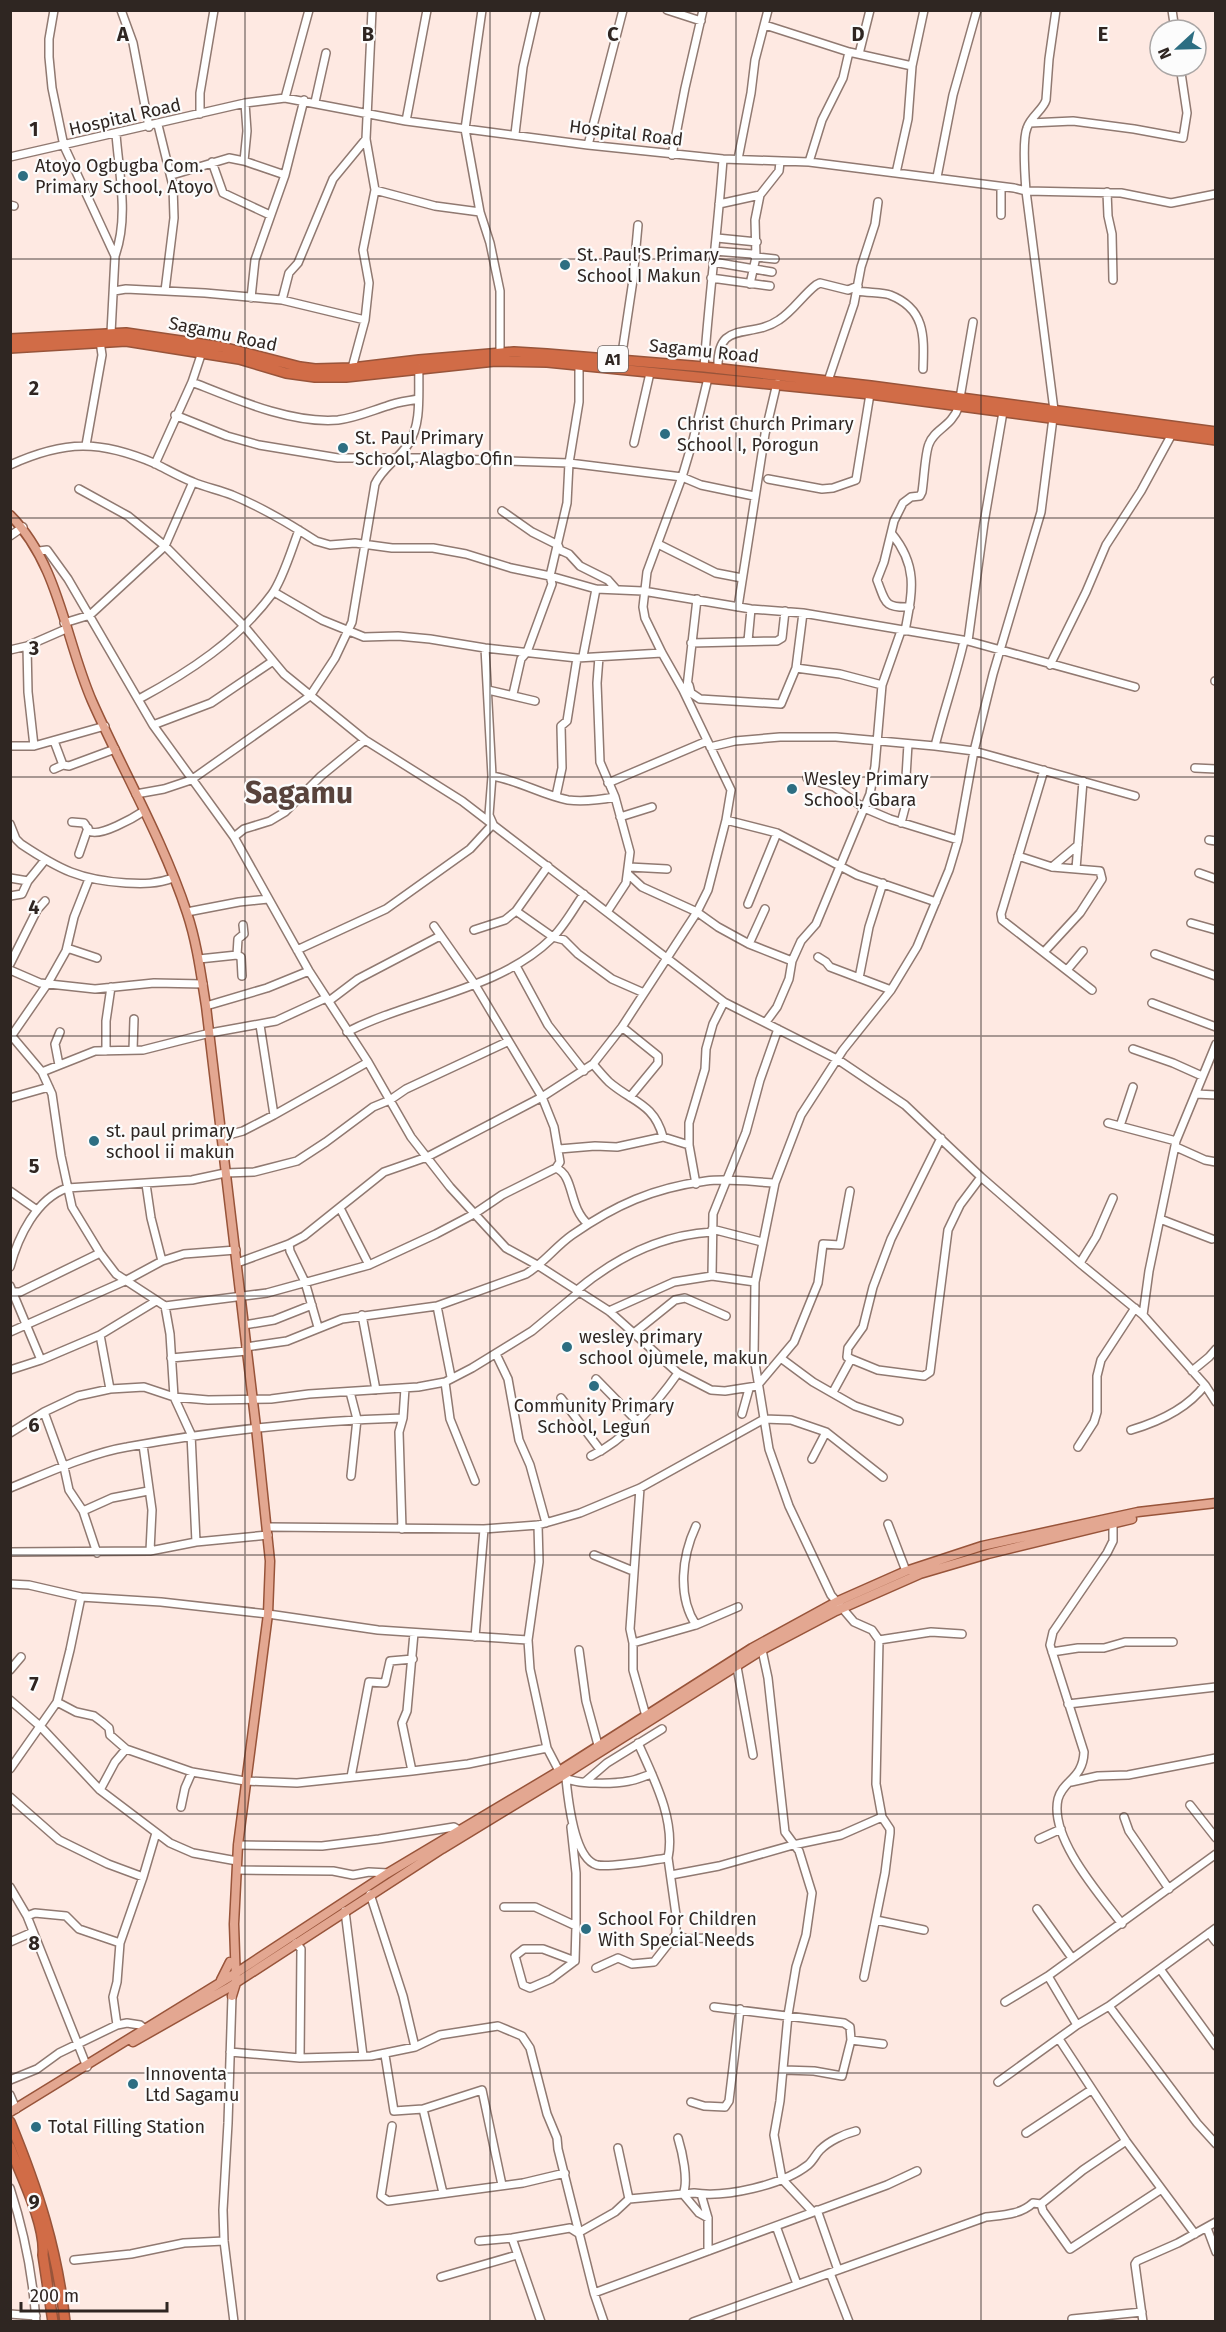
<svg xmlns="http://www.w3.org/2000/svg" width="1226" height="2332" font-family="'Fira Sans',sans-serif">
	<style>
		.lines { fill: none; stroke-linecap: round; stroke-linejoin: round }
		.minor-casing { stroke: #907971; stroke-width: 10 }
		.major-casing { stroke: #98543a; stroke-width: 11 }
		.highway-casing { stroke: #98543a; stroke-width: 12 }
		.minor { stroke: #fff; stroke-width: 7 }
		.major { stroke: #e3a791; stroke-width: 8 }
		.highway { stroke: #d16c47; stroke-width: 9 }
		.grid { fill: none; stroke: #2f2622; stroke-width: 1.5; stroke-opacity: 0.55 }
		.poi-dot { fill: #2d6e82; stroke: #fcfcfc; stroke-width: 2 }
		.labels { text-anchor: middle; stroke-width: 4.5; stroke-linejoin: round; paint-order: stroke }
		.shield { fill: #fcfcfc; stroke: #6c6663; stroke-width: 1.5 }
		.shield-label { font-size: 16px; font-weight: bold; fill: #2f2622 }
		.street-label { font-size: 18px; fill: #2f2622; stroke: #fcfcfc }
		.poi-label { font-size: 18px; fill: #2f2622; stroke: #fcfcfc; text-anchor: start }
		.town-label { font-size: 30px; font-weight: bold; fill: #58433c; stroke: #fcfcfc }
		.grid-label { font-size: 20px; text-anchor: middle; font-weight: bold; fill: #2f2622; stroke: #fcfcfc; stroke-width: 4.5; stroke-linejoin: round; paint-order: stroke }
	</style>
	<rect width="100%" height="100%" fill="#fee9e2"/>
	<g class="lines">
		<defs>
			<path id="minor" d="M54,10l-5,29v18l3,31 12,58 51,110 -4,77
				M121,10l12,33 16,84
				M482,10l-17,119 15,83 10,31 10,48v63
				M667,10l34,11
				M1056,10l-7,49 -3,41c-3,10 -15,16 -19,28 -5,12 -2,49 -1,63l95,2 50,10 45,-9
				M1172,10l3,20
				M765,25l84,27 63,14
				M859,54l11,-44
				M285,98l24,-88
				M315,102l11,-49
				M200,114v-21l14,-83
				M406,121l21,-111
				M1030,123l43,-2 61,8 49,9 4,-25 -7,-47
				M158,125l15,61 1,32 -9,73
				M515,134l8,-67 13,-57
				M588,145l35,-135
				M672,155l13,-67 18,-78
				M10,157l235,-54 40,-5 121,23 182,24 135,14 86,3 205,26 12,3 28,219
				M738,159l13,-66 4,-33 13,-50
				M244,161l3,-30 -2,-28
				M212,162l11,31 47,22
				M809,162l13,-42 21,-42 6,-26
				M896,173l12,-54 4,-53 12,-56
				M172,175l57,-17 15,3 41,14
				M937,177l16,-82 24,-85
				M375,190l60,16 45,6
				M1107,192l1,24 4,18 1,46
				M719,204l41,-9
				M10,205l4,1
				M1001,215v-28
				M717,238l40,4
				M714,251l38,3 4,3 19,2
				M115,256c14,-39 4,-82 1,-122
				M713,262l59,10
				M711,278l59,8
				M750,284l6,-27 -1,-37 5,-25 19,-24 1,-9
				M114,291l12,-2 79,4 77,7 83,20
				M858,291c9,2 25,1 32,4 36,14 34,42 33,74
				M251,298l4,-38 30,-85 19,-75
				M282,300l7,-27 9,-10 35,-84 33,-40
				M621,360l12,-80 5,-55
				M704,367c5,-70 14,-139 19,-208
				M352,368l13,-48 4,-37 -6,-33 12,-60 -9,-51 6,-129
				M718,369c-2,-51 32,-29 61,-49 14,-9 24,-25 37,-35l4,-2 28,7 10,-4
				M828,381l26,-77 7,-37 14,-43 3,-22
				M192,382c43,17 99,42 146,38 17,-2 33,-9 49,-14 10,-4 21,-5 31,-7
				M960,398l13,-76
				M175,415l52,21 32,9 79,13h87l144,5 113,14 19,8 53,11
				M634,443l16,-70
				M86,445l16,-90 -2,-14
				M155,464l37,-82 10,-30
				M10,465c55,-25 90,-25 146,-1 12,6 24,13 37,18 12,5 26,8 39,13 29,12 58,29 84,46l14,4 25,-2 37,5h41l33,6 45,14 39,8 46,13 47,2 108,18 52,4 165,28 167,46
				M768,479l54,10 11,-1 23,-8 14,-86
				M79,489l49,27 37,30 79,80 40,48 81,66 97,61 262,201 113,57 68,46 76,72 101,88 61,50 62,70 11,17
				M502,511l30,21 26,13 2,5 9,4 11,12 28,14 8,9
				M892,534c27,33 20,59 13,97
				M10,536l13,-9
				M658,544l58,29 26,5
				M39,551l8,-1 21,29 85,146 81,112 75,134 59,91 43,75 39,50 56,61 33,18 70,45 69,62 33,17 14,1 32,-5 37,-44 24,-59 5,-39 17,1 10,-54
				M274,592l48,28 42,17 34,-1 32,3 55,9 92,10 85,-5
				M738,607l27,-173 12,-51
				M910,607c-26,1 -24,-4 -33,-27l7,-18 10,-41 9,-18 8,-6 9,-1 2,-4c2,-12 3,-39 7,-48 6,-16 22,-16 30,-38
				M64,623l26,-8 75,-69 28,-64
				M748,641l3,-32
				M968,641l16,-118 19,-111
				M691,643l86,-2 5,-3 3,-27
				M27,646l1,46 6,54
				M10,650l17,-4 39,-17
				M583,656l13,-67
				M599,657l-2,26 3,79 15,35 15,55 -4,31 -19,29
				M1050,665l36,-73 20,-47 35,-54 31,-57
				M796,668l44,6 42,11
				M1215,681h1
				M689,685l2,8 9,6 81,5 15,-36 7,-55
				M687,687l10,-88
				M488,690l47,11
				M513,694l8,-35 6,-7 25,-68 -2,-8 17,-73 2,-40 10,-61v-37
				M139,699c50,-27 99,-59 133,-105 11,-15 20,-46 27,-64
				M153,725l58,-22 62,-42
				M54,741l9,24 -9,4
				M10,746h24l71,-20
				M935,746c9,-36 21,-70 29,-105h2
				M710,747l25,-6 45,-4h56l99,9 39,5 161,45
				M63,765l6,1 46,-17
				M1195,768l21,1
				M1044,770l-43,144 1,6 90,70
				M492,776c26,4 50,19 76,24 17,2 31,0 47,-3
				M906,777l2,-33
				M807,778l27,9 30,21 26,11 68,21
				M608,783l99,-42
				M136,794l28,-5 27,-9 119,-84 25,-38 17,-36 23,-138c8,-17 24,-25 34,-41 13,-20 9,-51 10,-75
				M556,796l6,-28 -1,-42 6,-5 10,-63
				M620,817l32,-10
				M726,820l51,13 80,42 79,27
				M72,822l12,1c2,2 3,6 5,8 10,7 46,-14 55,-20
				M901,823l5,-19
				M10,824l6,15 5,5c39,26 59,36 105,39 17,1 31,1 47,-5
				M234,837l10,-8 26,-8 15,-9 36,-36 44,-36
				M1209,840l7,1
				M79,854l9,-26
				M1018,856l34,11 24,2
				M629,867l38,2
				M1052,867l26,-22
				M1199,873l17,6
				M628,874l14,13 55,25 21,15 31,17 43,17
				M10,878l18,3 17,-21
				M10,896l12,-2 6,-13
				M748,904l29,-71
				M516,911l37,26 11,3 14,14 34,25 32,14
				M187,912l52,-10 29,-3
				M1191,923l25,7
				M474,930l31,-10 11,-9 32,-45
				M749,944l16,-35
				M67,948l30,10
				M297,950l89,-41 84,-60 23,-25 -4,-9 3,-39 -7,-128
				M1044,952l36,-39 22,-34 -2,-8 -24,-2 7,-88
				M1155,954l61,22
				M237,955l4,2 1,19
				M818,957l8,5 4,5 61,23
				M199,959l38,-4 1,-16 6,-5 -1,-9
				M10,964l27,-54 8,-9
				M516,966l32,59 36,46
				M10,970l30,13 55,6 59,-6 49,1
				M1067,970l16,-19
				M859,978l10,-51 14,-44
				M329,1001l29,-22 82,-43
				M1152,1003l64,24
				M206,1006l61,-18 42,-17
				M766,1022l11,-15 12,-28 3,-18 9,-20 15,-17 54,-130 5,-28 7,-81 19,-54
				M260,1025l14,90
				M622,1027l36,29v7l-28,34
				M347,1032c64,-33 152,-42 204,-93 13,-12 22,-30 33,-45
				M10,1034l32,38 10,22 9,62 11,51 28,46 16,21 49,32 5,28 4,63 17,37 5,108
				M10,1038l38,-55 18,-32 8,-34 15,-38
				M1133,1049l40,14 29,13
				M133,1050l1,-31
				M106,1051v-30l5,-34
				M593,1064c5,6 10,12 16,18 23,20 45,21 54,55
				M59,1065l-4,-21 5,-12
				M42,1072l53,-21 48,-1 67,-17 66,-12 50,-23
				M1196,1094l20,1
				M10,1098l39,-11
				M1108,1123l68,18
				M1120,1126l13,-39
				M221,1137l22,-6 31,-16 94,-53
				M941,1138l-50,101 -18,48 -10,40 -15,21 -1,9 4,2 27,11 46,6 6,-4 18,-142 12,-25 21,-28
				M1176,1147l29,13 11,2
				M559,1149l36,-3 22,1 46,-10 26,8
				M556,1168c19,8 12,39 32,56
				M146,1184l5,34 11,43
				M696,1184l-7,-39v-22l16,-54 1,-20 7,-25 11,-22
				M10,1191l27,19
				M340,1208l29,57
				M1160,1219l52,20
				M712,1229l50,13
				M289,1244l1,7 15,31 13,45
				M237,1263l52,-19 15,-8 80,-64 43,-15 115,-60 51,-33 29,-37 75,-115 11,-22 18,-70 5,-30 -48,-100 -21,-37 -17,-35 -2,-11 4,-35 35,-95 11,-37 15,-62
				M1080,1263l16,-26 17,-39
				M10,1267c8,-30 26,-68 57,-79l125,-8 33,-7 29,-1 43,-11 29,-19 47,-35 17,-7 16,-11 101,-47
				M712,1276l1,-62 33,-82 14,-52 18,-51
				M10,1286l31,74
				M576,1291c39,-33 85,-56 136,-59
				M13,1292h7l80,-39
				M165,1306l102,-13 102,-28 67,-31 38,-20 28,-19 54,-27 4,-6 -6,-35 -12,-30 -68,-114 -40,-57
				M437,1306l14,71
				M609,1311l65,-29 38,-6 43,6
				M362,1315l14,75
				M1143,1315l6,-44 27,-130 40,-97
				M244,1325l30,-5 38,-15
				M10,1332l115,-51 37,-20 22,-7 52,-4
				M634,1333l41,-33 10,-2 41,18
				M100,1335l10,54
				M246,1347l41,-6 55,-22 95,-13 89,-32c18,-11 29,-27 46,-39 43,-30 81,-47 134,-54 22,-3 47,1 69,2
				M496,1354l12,25 11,61 11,25 16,58
				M171,1358l76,-7
				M782,1359l31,23 42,24 44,15
				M10,1370l31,-10 59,-25 56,-34
				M1192,1371l17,-14 7,-8
				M596,1379l41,42
				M445,1382l5,37 25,62
				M350,1392l7,27 -6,57
				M833,1392l18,-33
				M561,1398l40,53
				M44,1412l20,55 5,23 14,21 14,42
				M742,1414l7,-25
				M1131,1430c27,-8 57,-22 74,-45
				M10,1433l34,-21 34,-16 32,-7 34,-2 30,10 34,3 63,-1 38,-5 109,-7 27,-5 27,-14 60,-37 47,-39
				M143,1445l9,65 -2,41
				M1078,1447l16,-25 3,-10v-36l4,-16 34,-52
				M591,1456c34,-16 66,-53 87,-83
				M812,1459l14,-27
				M10,1488c35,-14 80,-35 117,-41 91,-17 184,-26 276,-29
				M640,1488l-10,141 3,14v27l13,46
				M83,1511l29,-13 36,-7
				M1113,1523v18l-6,12 -54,79 -3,13 34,107c-1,27 -21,28 -26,47 -9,39 42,96 64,125
				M888,1524l18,47
				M538,1525l1,37 -11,78 2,29 17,79 12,23
				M696,1526c-14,30 -19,70 0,99
				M268,1527l216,2 54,-4 42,-12 60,-25 124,-69 27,1 35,12 57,45
				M402,1529l-3,-97 4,-14 2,-30
				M10,1552l140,-1 46,-9 72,-7
				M594,1555l39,16
				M10,1584l19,1 52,12 80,5 107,12 110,16 150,10
				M475,1637l9,-108
				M879,1640l52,-8 31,2
				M633,1643l63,-18 42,-18
				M579,1650l7,51 12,44
				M762,1650l6,28 17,154 14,19 13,42 -6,42 -10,32 -8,48 -8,86 -6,34 8,44 31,33
				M1052,1652l26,-4h26l21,-6h48
				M737,1667l16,88
				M10,1670l11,-13
				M10,1700l31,27 59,63 70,53 23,10 44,8
				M57,1702l19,10 18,4 8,6 7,6 1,7 16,14 66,23 53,9 52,2 115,-12 56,-7 79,-16
				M1068,1704l148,-17
				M10,1769l47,-67 13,-52 11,-53
				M412,1771l-10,-48 5,-12 7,-78
				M351,1777l18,-95 16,1 5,-22 23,-2
				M564,1777c12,8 50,7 65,4 8,-1 15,-5 23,-7
				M566,1779c2,20 8,80 31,86 15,3 54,-5 71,-7
				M585,1782l22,-19 55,-34
				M1071,1782l27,-6 30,-1 88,-17
				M100,1790l15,-28 11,-13
				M10,1797l49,43 49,24 35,13
				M1190,1805l26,33
				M181,1807l4,-19 7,-16
				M1124,1817l5,14 40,58
				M571,1827l5,46v53
				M1039,1839l22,-10
				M238,1845l84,1 57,-7 75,-12 5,3
				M237,1870l96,1 20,4 16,-3 19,1
				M671,1875l48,-9 74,-21 48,-10 41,-18
				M10,1887l17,29 60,151
				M370,1894l33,102 12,51
				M504,1907h31l41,19 -1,35
				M1037,1909l35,49
				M345,1911l18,145
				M27,1916l8,-3 31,3 13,13 41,14
				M876,1920l48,10
				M1209,1933l7,9
				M676,1934l10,5 21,-1
				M10,1942l23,-10
				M296,1943l5,6 -1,109
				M524,1949h19l32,12 -24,18 -21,9 -7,-3 -8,-29z
				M596,1968l22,-10 14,6 22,-2 22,-28v-19l-8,-57c8,-38 -15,-81 -30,-115
				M1160,1969l56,77
				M1048,1976l29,49
				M864,1977l21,-104 5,-40v-4l-8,-12 -6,-33 3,-144 -7,-10 -18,-8 -23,-27 -42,-89 -20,-57 -15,-92 1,-75 20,-99 26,-68 42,-65 48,-60 26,-43 32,-77 9,-30 16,-89 19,-77 48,-162 12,-94
				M232,1996l-4,127 -5,87 1,31 10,81
				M1005,2002l43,-26 168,-122
				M1109,2006l88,117 19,21
				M714,2007l130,16 6,4 1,13 -9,36 -28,-5 -30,-1
				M117,2025l-4,-28 4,-15 3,-39 23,-66 13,-44
				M1059,2039l67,102 69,93
				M851,2040l32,4
				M230,2052l70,6 71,-2 44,-9 25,-12 58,-9 24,10 8,12 17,66 10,24 1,11 36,144 10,29
				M385,2055l9,56 29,-2 20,84
				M10,2080l27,-11 22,-16 58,-28 10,-2 13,2 5,4
				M998,2082l79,-57 32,-19 107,-78
				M10,2095l6,14
				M691,2102l13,4 21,1 4,-6 11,-92
				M423,2109l59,-19 20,95
				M392,2126l-11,70 7,5 135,-18 42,-10
				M1026,2133l65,-43
				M678,2138c4,13 11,43 5,56l16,19 9,5
				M618,2148l11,51
				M10,2188c14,43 23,89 26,134
				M701,2194l7,24v33
				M1041,2204l2,7 27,38 90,-59
				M817,2210l21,60
				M776,2226l21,58
				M1207,2228l9,24
				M512,2238l29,84
				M479,2241l33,-3 58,-10 8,5 37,-21 14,-13 65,-6c31,5 89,-8 114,-28 5,-4 8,-11 12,-15 9,-9 24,-16 36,-19
				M74,2260l57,-6 53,-11 40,-2
				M830,2273l19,49
				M441,2277l76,-22
				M594,2293l293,-108 30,-14
				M10,2314l26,2
				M1072,2319l70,-7
				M693,2322l293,-105c16,-2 34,-2 47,-14l8,1 42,-34 43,-29
				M1143,2322l-8,-58 2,-3 41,-18 38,-21"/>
			<path id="major" d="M10,515c49,49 55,124 82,186 31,70 71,139 95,212 10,30 14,62 19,93l50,421 14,134 -2,53 -30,231 -4,79 2,59 -4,13
				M221,1980l9,-18
				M133,2042l95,-54 214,-139 120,-73 200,-126 74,-39 84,-37 68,-20 144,-35
				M10,2112l226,-139 152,-100 171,-102 193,-123 84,-46 70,-31 76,-25 156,-34 78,-9"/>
			<path id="highway" d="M10,339l116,-6 96,14 78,20 15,2 37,-1 67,-8 95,-8 33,2 157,13 167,19 345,46
				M10,348l116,-7 113,18 47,14 29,4h31l149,-16 52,1 323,32 346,46
				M10,2122c28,68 47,127 55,200
				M10,2147c11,29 36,78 33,108l10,67"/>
		</defs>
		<use href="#minor" class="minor-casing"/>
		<use href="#major" class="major-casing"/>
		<use href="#highway" class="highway-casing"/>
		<use href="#minor" class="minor"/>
		<use href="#major" class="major"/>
		<use href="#highway" class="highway"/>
	</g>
	<path class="grid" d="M245,10v2312M490,10v2312M736,10v2312M981,10v2312M10,259h1206M10,518h1206M10,777h1206M10,1036h1206M10,1296h1206M10,1555h1206M10,1814h1206M10,2073h1206"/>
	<g class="poi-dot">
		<circle cx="23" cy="176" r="6"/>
		<circle cx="565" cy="265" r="6"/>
		<circle cx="665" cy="434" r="6"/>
		<circle cx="343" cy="448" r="6"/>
		<circle cx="792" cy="789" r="6"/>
		<circle cx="94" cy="1141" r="6"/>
		<circle cx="567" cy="1347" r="6"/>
		<circle cx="594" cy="1386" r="6"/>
		<circle cx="586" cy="1929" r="6"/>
		<circle cx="133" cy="2084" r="6"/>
		<circle cx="36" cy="2127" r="6"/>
	</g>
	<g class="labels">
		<rect class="shield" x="598" y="346" width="30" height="26" rx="4.5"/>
		<g class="shield-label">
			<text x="613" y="365">A1</text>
		</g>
		<g class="street-label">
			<text transform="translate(125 117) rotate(-13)" y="6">Hospital Road</text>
			<text transform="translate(626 133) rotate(7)" y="6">Hospital Road</text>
			<text transform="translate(223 334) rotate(12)" y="6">Sagamu Road</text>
			<text transform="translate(704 351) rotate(6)" y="6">Sagamu Road</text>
		</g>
		<g class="poi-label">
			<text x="35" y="172">Atoyo Ogbugba Com.<tspan x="35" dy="21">Primary School, Atoyo</tspan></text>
			<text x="577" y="261">St. Paul'S Primary<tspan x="577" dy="21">School I Makun</tspan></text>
			<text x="677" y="430">Christ Church Primary<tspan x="677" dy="21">School I, Porogun</tspan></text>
			<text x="355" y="444">St. Paul Primary<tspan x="355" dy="21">School, Alagbo Ofin</tspan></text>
			<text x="804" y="785">Wesley Primary<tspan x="804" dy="21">School, Gbara</tspan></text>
			<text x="106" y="1137">st. paul primary<tspan x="106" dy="21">school ii makun</tspan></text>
			<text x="579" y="1343">wesley primary<tspan x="579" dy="21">school ojumele, makun</tspan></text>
			<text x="594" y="1412" text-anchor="middle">Community Primary<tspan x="594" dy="21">School, Legun</tspan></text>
			<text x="598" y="1925">School For Children<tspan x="598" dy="21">With Special Needs</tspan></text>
			<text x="145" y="2080">Innoventa<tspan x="145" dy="21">Ltd Sagamu</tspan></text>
			<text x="48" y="2133">Total Filling Station</text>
		</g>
		<g class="town-label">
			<text x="299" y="803">Sagamu</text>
		</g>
	</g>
	<g class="grid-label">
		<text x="123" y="41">A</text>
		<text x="368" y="41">B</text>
		<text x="613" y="41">C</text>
		<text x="858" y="41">D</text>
		<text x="1103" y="41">E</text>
		<text x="34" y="136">1</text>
		<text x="34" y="395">2</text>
		<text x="34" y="655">3</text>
		<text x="34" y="914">4</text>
		<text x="34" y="1173">5</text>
		<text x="34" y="1432">6</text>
		<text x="34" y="1691">7</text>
		<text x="34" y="1950">8</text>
		<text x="34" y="2209">9</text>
	</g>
	<rect width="1226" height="2332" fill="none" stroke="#2f2622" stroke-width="24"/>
	<g transform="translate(1178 48) rotate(248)"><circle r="28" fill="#fcfcfc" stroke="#aaa6a5" stroke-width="1.5"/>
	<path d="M0-4.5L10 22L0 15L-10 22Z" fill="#2d6e82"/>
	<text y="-9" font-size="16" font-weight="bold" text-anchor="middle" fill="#2f2622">N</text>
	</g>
	<path d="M21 2302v9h146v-9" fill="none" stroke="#2f2622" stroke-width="3"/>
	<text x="30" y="2302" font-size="18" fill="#2f2622" stroke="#fcfcfc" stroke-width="4.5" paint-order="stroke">200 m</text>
</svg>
